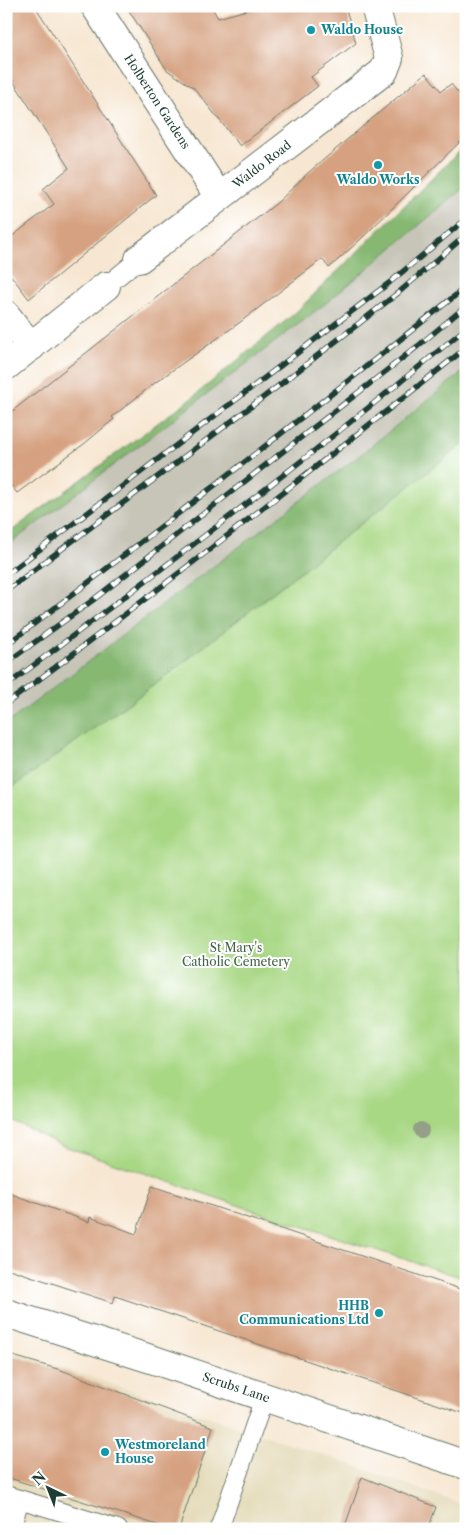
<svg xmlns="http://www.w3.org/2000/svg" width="472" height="1535" font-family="'Libre Caslon Text',serif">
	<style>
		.built { fill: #e5dbba }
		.industrial { fill: #c7c5b8 }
		.green { fill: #a9d885; stroke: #648a5c }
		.forest { fill: #86b872; stroke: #527a53 }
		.building { fill: #d5a180 }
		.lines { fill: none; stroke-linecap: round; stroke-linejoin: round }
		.lane-casing { stroke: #6b786b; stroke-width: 20 }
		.street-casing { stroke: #6b786b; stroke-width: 30 }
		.primary-casing { stroke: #6b786b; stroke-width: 30 }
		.lane { stroke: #fff; stroke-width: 18 }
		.street { stroke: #fff; stroke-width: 28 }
		.primary { stroke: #fff; stroke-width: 28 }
		.rail-casing { stroke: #1f3d34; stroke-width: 5.5 }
		.rail { stroke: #fff; stroke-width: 4; stroke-dasharray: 11; stroke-linecap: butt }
		.tree { fill: #939f86 }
		.culture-dot { fill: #0f9aa8; stroke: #fff; stroke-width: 2 }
		.labels { text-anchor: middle; stroke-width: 4; stroke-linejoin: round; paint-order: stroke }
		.culture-label { font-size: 12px; font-weight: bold; fill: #0d838f; stroke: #fff; text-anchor: start }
		.street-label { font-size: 12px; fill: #1f3d34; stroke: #fff }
		.park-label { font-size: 12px; fill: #426448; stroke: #fff }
	</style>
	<rect width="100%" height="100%" fill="#fff"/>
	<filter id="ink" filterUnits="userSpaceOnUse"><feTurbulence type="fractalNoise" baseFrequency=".02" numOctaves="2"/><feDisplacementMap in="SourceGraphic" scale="10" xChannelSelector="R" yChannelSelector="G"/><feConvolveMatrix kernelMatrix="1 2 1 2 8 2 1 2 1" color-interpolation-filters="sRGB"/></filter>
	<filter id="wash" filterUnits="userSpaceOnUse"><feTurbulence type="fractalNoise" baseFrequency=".0096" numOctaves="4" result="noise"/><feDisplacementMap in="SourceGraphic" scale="20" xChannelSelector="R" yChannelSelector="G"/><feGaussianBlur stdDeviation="1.12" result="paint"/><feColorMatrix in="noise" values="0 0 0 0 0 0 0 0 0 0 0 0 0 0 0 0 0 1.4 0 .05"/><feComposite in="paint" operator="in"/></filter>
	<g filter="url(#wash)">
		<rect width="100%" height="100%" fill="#f7e7d2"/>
		<path class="built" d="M6,1349l344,115 116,42v23h-460z"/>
		<path class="industrial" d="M466,186v183l-106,86 -354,269v-177l324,-247z"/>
		<path class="green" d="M466,442v837l-208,-67 -197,-67 -55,-27v-326l155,-112z"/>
		<path class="forest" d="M466,145v41l-136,114 -324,247v-12l187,-138 102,-84z
			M466,369v73l-305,238 -155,112v-68l354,-269z"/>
		<g id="blocks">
			<path class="building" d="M6,6h29l121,189 -127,104 -23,-30v-28l48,-37 -11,-15 26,-21 -63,-98z
				M126,6h85l7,12 43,-12h84l11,37 -45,34 7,9 -78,60 -46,-58 -27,-18z
				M426,73l15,18 10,-7 15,18v34l-105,103 -32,29 -7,-9 -83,64 -83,59 -44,35 2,2 -30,25 -67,49 -11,-14v-63l272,-214 31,-30z
				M152,1186l314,105v123l-351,-118 -2,7 -107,-35v-76l83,30 1,-5 46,17z
				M6,1354l55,16 152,57 -34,102h-9l-164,-52z
				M362,1477l74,30 -8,22h-84z"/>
		</g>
	</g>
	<g filter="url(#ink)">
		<use href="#blocks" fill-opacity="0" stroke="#6b786b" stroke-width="1"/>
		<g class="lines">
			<defs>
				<path id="lane" d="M106,286l33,-27
					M6,1495l112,34
					M11,1529l9,-30
					M219,1529l45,-131"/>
				<g id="street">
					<path id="s1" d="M95,6l124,191"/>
					<path id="s2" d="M139,259l245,-188 5,-13 -14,-52"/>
					<path d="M6,315l25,32"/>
					<path d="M6,366l100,-80"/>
				</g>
				<g id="primary">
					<path id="s3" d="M6,1313l148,47 312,105"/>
				</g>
			</defs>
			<use href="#lane" class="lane-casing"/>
			<use href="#street" class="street-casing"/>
			<use href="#primary" class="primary-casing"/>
			<use href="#lane" class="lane"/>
			<use href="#street" class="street"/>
			<use href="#primary" class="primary"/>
			<defs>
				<path id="rail" d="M6,575l383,-292 77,-64
					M6,591l271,-204 121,-94 68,-58
					M6,645c155,-117 308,-236 460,-358
					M6,663l87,-63 325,-254 48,-40
					M6,686c156,-117 311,-234 460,-358
					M6,704c156,-116 308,-235 460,-356"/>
			</defs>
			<use href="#rail" class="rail-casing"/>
			<use href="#rail" class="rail"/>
		</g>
		<circle class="tree" cx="421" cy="1130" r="8"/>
	</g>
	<g class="culture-dot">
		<circle cx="311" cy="30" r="5"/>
		<circle cx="378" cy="165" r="5"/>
		<circle cx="379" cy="1313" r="5"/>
		<circle cx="105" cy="1452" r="5"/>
	</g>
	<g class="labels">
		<g class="culture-label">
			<text x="321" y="34">Waldo House</text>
			<text x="378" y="184" text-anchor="middle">Waldo Works</text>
			<text x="369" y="1310" text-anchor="end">HHB<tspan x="369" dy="14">Communications Ltd</tspan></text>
			<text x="115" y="1449">Westmoreland<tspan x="115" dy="14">House</tspan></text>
		</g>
		<g class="street-label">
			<text dy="4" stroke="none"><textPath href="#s1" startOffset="114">Holberton Gardens</textPath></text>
			<text dy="4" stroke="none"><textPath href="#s2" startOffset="155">Waldo Road</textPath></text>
			<text dy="4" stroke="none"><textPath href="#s3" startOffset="242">Scrubs Lane</textPath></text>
		</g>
		<g class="park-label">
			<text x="236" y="952">St Mary's<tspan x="236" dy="14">Catholic Cemetery</tspan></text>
		</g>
	</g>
	<rect width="472" height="1535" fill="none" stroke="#fff" stroke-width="25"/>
	<g transform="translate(48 1488) rotate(317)" stroke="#ffffff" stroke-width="4" paint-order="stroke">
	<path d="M0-4L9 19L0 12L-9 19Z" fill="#1f3d34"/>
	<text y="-8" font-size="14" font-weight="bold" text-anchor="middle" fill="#1f3d34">N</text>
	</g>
</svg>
